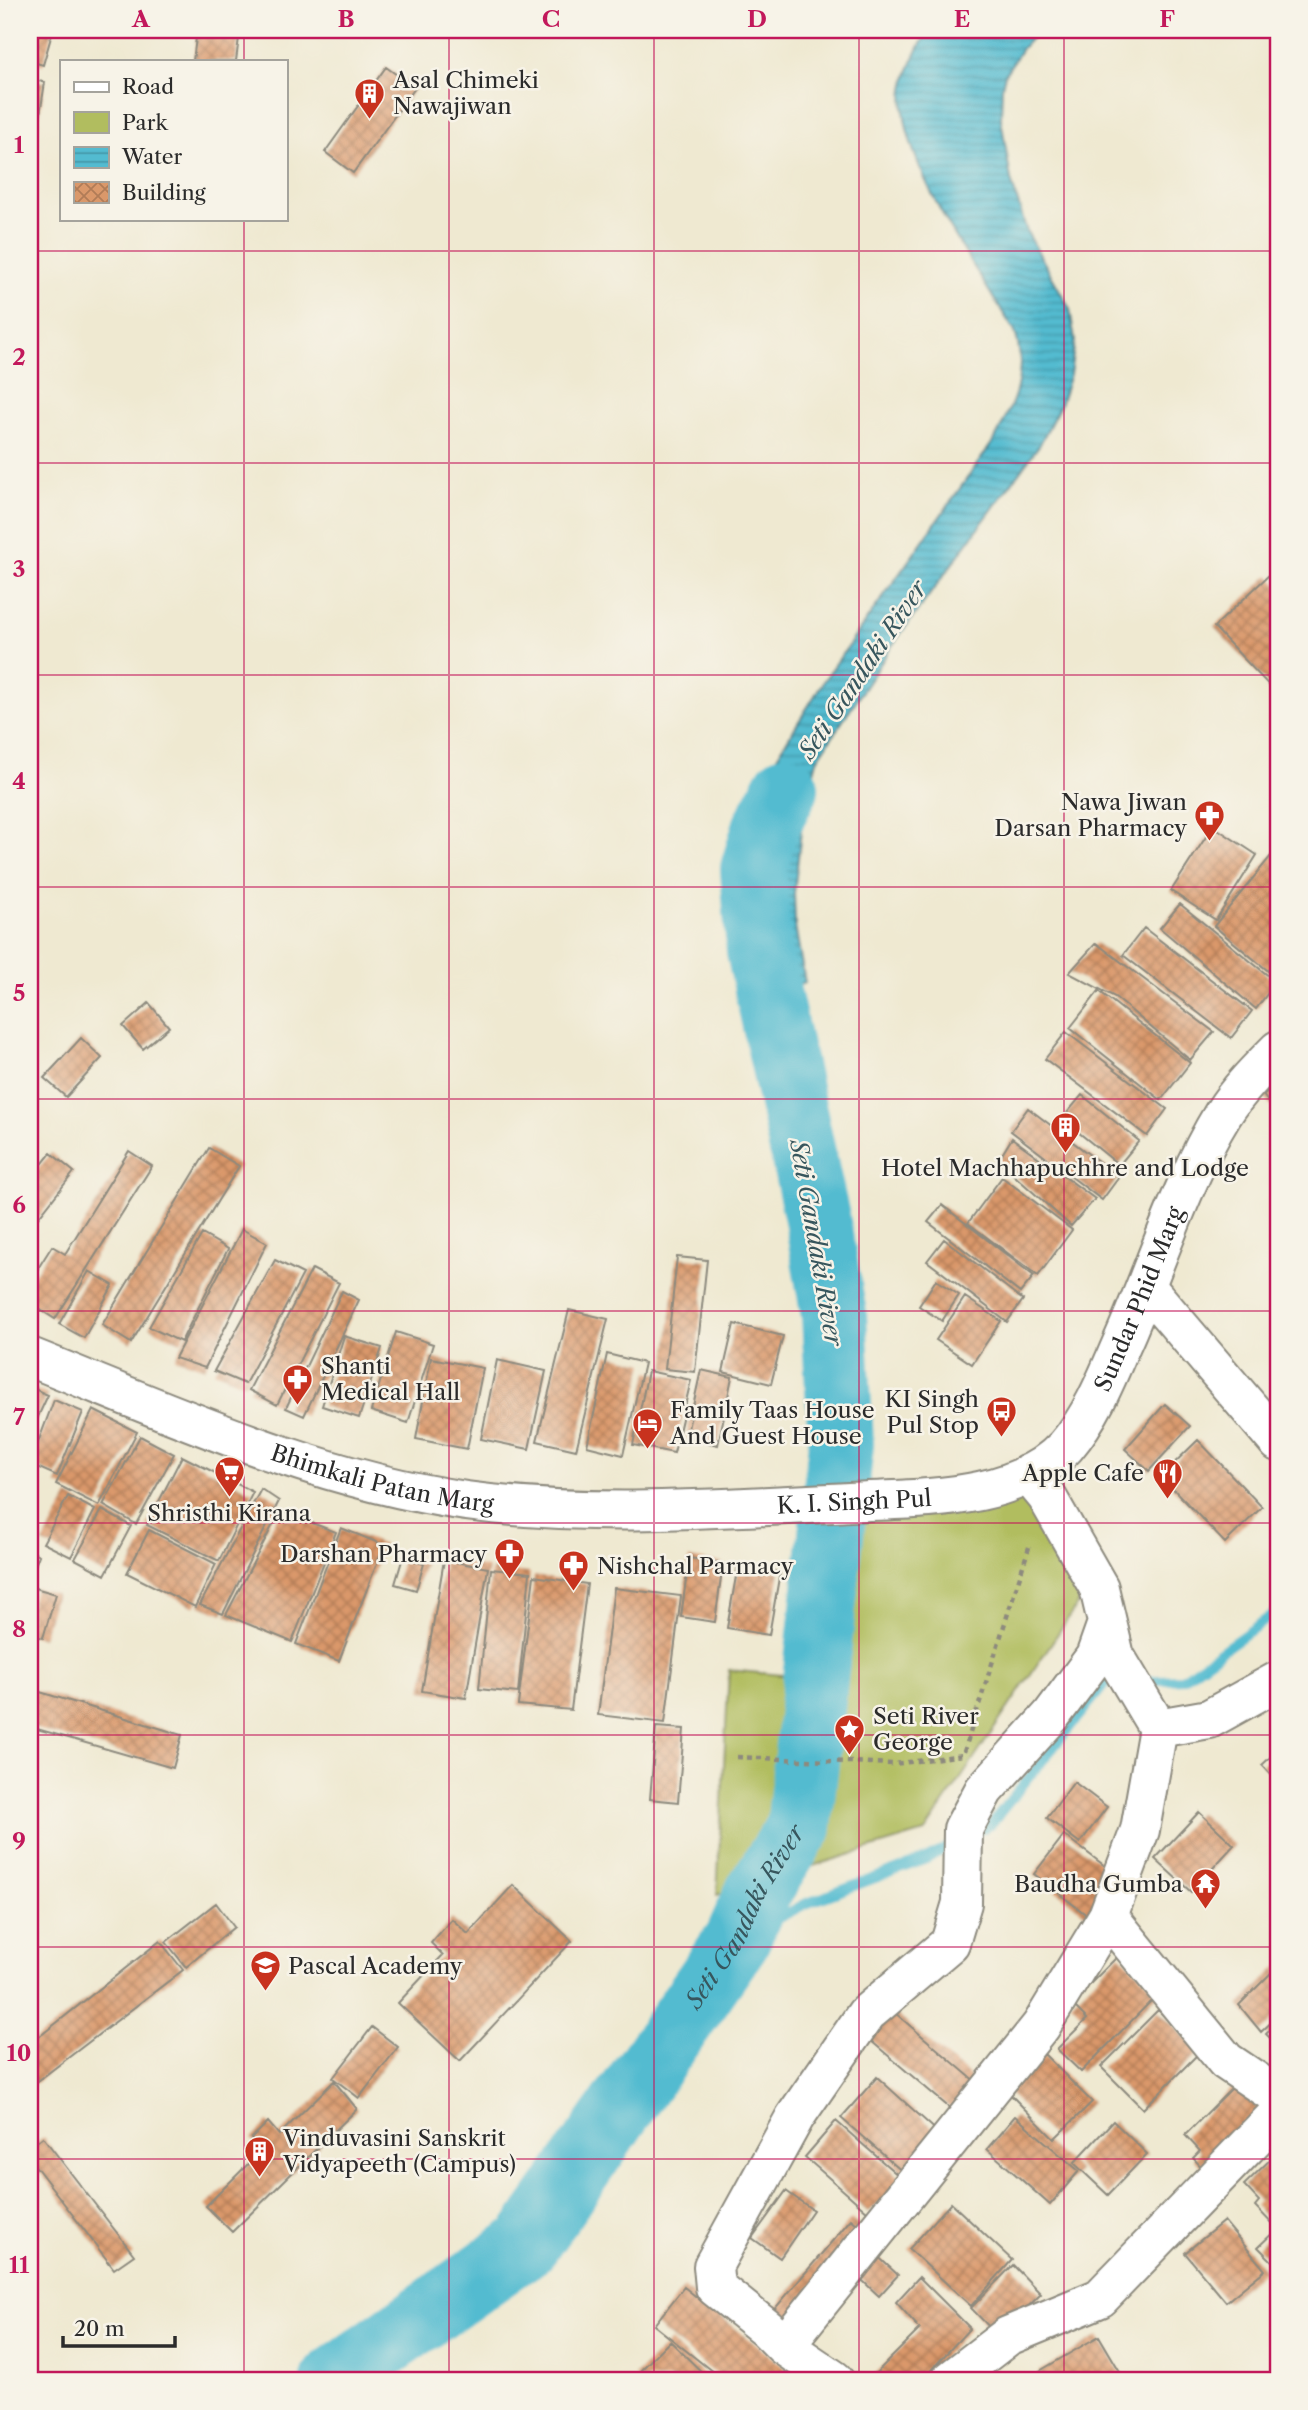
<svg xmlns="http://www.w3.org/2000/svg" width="1308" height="2410" font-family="'Libre Caslon Text',serif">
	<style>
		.park { fill: #b1bd5f; stroke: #6e7445; stroke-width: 2 }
		.water { fill: url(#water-rules); stroke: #3f737e; stroke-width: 2 }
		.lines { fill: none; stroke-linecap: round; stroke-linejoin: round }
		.stream { stroke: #53bbd0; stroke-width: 10 }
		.river { stroke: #53bbd0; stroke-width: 66 }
		.building { fill: url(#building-cross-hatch) }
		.street-casing { stroke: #8d8a7e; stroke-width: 42 }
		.primary-casing { stroke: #8d8a7e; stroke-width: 42 }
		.path { stroke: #8d8a7e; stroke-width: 4.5; stroke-dasharray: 5 5; stroke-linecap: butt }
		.street { stroke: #fff; stroke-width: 38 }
		.primary { stroke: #fff; stroke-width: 38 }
		.grid { fill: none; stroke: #c2185b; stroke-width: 2; stroke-opacity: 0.55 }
		.labels { text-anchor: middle; stroke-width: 5; stroke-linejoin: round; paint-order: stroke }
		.poi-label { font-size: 23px; fill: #2b2b2b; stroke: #f7f3e8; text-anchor: start }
		.street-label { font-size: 23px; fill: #2b2b2b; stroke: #f7f3e8 }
		.water-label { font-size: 24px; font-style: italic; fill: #37565d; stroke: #f7f3e8 }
		.neatline { fill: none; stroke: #c2185b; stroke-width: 2.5 }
		.grid-label { font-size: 23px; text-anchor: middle; font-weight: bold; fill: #c2185b }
	</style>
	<defs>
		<pattern id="water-rules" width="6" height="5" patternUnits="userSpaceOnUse" patternTransform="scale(1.75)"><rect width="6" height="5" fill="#53bbd0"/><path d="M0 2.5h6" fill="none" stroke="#4598a9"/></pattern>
		<pattern id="building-cross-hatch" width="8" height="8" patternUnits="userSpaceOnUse" patternTransform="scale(1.75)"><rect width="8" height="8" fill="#da986a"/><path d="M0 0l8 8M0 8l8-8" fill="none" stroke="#b17c57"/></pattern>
	</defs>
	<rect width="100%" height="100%" fill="#f7f3e8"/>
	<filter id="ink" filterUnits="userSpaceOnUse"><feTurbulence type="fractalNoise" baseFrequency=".0143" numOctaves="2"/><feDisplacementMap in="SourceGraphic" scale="14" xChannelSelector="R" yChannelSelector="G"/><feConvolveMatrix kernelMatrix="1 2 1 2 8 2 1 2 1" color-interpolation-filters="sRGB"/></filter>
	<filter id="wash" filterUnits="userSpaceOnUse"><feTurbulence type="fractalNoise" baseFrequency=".00686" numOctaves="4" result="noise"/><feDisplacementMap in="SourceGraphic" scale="28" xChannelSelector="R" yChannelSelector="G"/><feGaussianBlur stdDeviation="1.57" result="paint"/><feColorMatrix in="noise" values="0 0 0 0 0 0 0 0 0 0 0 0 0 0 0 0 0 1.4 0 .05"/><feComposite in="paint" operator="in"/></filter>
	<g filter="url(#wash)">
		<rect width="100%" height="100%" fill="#efe9d1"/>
		<path class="park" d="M1036,1487l53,100 -164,245 -208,63 12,-225 94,9 13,-158z"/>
		<path class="water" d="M929,30h110l-16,17 -18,27 -3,13 -1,32 10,61 16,52 43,77 5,32 -5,33 -10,31 -20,39 -148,202 -75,114 -14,53 -9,80 1,33 10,57 -30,8 -28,-153 1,-23 20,-44 59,-95 168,-237c19,-36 33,-66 20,-107 -36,-59 -120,-174 -111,-243 3,-21 14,-41 25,-59z"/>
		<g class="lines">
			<path class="stream" d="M1139,1681l43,-2 96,-68
				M974,1833l16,-8 116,-142 17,-1
				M737,1940l68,-36 121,-45 30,-16"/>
			<path class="river" id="s1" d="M334,2380l193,-136 210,-304 21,-48 41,-65 42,-383 -7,-129 -17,-97 -58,-267 -6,-82 12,-40 21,-41"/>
		</g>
		<g id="blocks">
			<path class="building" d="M30,30h23l-10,35 -13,-4z
				M197,30h43l-4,31h-43z
				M386,67l29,21 -62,85 -28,-21z
				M30,80l15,2 -14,91h-1z
				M1269,575l9,10v110l-64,-68z
				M1213,826l44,29 -41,65 -45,-29z
				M1275,851l3,2v126l-64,-53z
				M1180,904l96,78 -20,27 -96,-81z
				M1144,928l108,83 -21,27 -108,-83z
				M1096,943l118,89 -24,28 -75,-63 -46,-24z
				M1099,991l91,72 -29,37 -91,-72z
				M149,1003l20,24 -26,22 -20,-23z
				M1066,1032l101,77 -20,27 -102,-77z
				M81,1038l21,20 -36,39 -22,-19z
				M1278,1083v32l-15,-20z
				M1082,1095l57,46 -20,24 -57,-46z
				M1028,1108l91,69 -17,23 -91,-69z
				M1012,1138l83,61 -24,27 -73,-65z
				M209,1148l30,18 -108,177 -29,-18z
				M129,1151l23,15 -97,153 -25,-16v-22l22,-35 13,8z
				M51,1153l23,19 -44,56v-49z
				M1278,1153v16l-8,-9z
				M1002,1177l70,53 -34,46 -70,-53z
				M942,1205l92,71 -14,17 -92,-71z
				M242,1229l25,14 -62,125 -30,-10z
				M202,1234l26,15 -47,93 -32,-15z
				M944,1239l79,61 -16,22 -80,-61z
				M677,1257l30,3 -12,112 -30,-3z
				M275,1260l28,14 -58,110 -31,-13z
				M312,1269l27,14 -62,122 -28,-15z
				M89,1271l24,14 -29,53 -25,-14z
				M936,1280l23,15 -17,26 -23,-15z
				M342,1291l17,9 -55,116 -18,-8z
				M965,1297l36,24 -29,43 -36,-24z
				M569,1310l39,9 -32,131 -39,-9z
				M734,1324l49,12 -12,48 -48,-12z
				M396,1332l37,12 -25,79 -37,-12z
				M344,1336l38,12 -23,70 -37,-12z
				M607,1354l37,9 -21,92 -36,-9z
				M431,1358l52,10 -16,81 -51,-10z
				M497,1360l49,11 -17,78 -48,-10z
				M701,1370l31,7 -14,68 -32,-7z
				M648,1371l43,9 -17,73 -41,-8z
				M30,1387l18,8 -18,39z
				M54,1400l29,12 -26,64 -27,-12z
				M1165,1404l25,22 -41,45 -24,-22z
				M93,1410l44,22 -38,74 -43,-22z
				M140,1436l34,18 -38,70 -33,-19z
				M1198,1440l64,67 -37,36 -64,-67z
				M182,1456l71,36 -34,69 -72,-36z
				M261,1489l18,12 -56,113 -23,-9z
				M68,1496l27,14 -24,47 -28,-14z
				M102,1510l29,16 -26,49 -30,-16z
				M280,1511l56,21 -44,110 -66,-27z
				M341,1528l43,17 -45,116 -43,-17z
				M149,1530l67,34 -21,43 -68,-34z
				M30,1551l9,4 -9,24z
				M403,1557l21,7 -8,26 -21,-6z
				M689,1558l34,5 -8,59 -34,-5z
				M444,1560l44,8 -22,130 -44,-7z
				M738,1565l42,7 -11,63 -42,-7z
				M491,1569l39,4 -12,120 -39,-4z
				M534,1576l53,8 -16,126 -53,-5z
				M35,1588l21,6 -13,44 -13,-4v-28z
				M614,1588l67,8 -16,127 -67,-8z
				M30,1689l152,46 -9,33 -143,-41z
				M656,1727l28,2 -6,73 -28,-3z
				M1278,1750v32l-16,-17z
				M1074,1782l33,25 -27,36 -33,-25z
				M1199,1812l35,33 -43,47 -36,-33z
				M1064,1835l54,41 -30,40 -54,-42z
				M513,1885l59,56 -112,120 -62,-58 45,-48 -12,-12 21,-24 16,15z
				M216,1903l18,24 -48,40 -20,-25z
				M160,1941l23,29 -153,117v-43z
				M1120,1954l39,39 -78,79 -24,-23 30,-30 -16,-16z
				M1278,1966v50l-17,16 -22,-27z
				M888,2007l95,81 -24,28 -95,-81z
				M1158,2010l42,42 -57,57 -42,-42z
				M1278,2022v24l-12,-12z
				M372,2027l26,20 -39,51 -26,-20z
				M1044,2054l48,48 -38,37 -47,-48z
				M877,2077l62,56 -35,40 -63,-55z
				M334,2081l23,28 -125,123 -26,-26 56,-56 -11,-11 17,-17 11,13z
				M1239,2081l31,41 -57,57 -20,-21 7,-7 -15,-16z
				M1015,2116l64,55 -29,34 -63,-56z
				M836,2121l72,63 -40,28 -63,-55z
				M1113,2121l34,33 -39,41 -34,-32z
				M43,2137l91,118 -20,14 -84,-110v-12z
				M1278,2152v109l-3,3 -17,-17 19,-18 -22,-23 4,-5 -15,-16z
				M786,2191l27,19 -33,48 -28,-20z
				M951,2203l61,57 -41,46 -62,-57z
				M851,2219l17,14 -84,100 -17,-15z
				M1224,2221l41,49 -39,32 -41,-49z
				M870,2249l28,26 -19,21 -28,-26z
				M1013,2265l28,29 -43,42 -27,-28z
				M919,2277l51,51 -48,52h-39l-8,-6 45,-45 -24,-27z
				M684,2287l104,83 -9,10h-56l-69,-55z
				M1099,2336l26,44h-82l-5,-8z
				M670,2341l40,39h-71l-4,-4z"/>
		</g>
	</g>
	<g filter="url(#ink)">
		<use href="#blocks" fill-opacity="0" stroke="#8d8a7e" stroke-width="2"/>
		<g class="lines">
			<defs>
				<path id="street" d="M1147,1288l131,154
					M1158,1728l51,-9 69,-38
					M1108,1916l118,145 52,35
					M784,2346l-18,-18 -51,-41 -2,-21 82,-149 71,-103 84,-71 12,-40 1,-74 21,-39 67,-74 44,-59 12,-34
					M834,2380l-50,-34 257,-320 67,-110 32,-86 18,-102 -43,-72 -16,-68 -52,-91 -19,-23
					M951,2380l57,-44 92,-38 178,-184"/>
				<g id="primary">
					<path id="s2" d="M30,1357c141,56 284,122 436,144 124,17 258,7 383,1 69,-4 166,1 217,-56 25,-29 40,-66 55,-101 33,-73 60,-163 102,-231 15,-24 35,-44 55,-64"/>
				</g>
			</defs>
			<use href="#street" class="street-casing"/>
			<use href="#primary" class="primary-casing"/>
			<path class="path" d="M737,1757l157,7 69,-9 67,-211"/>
			<use href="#street" class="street"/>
			<use href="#primary" class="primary"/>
		</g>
	</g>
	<path class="grid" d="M244,30v31M449,30v2350M654,30v2350M859,30v2350M1064,30v2350M244,219v2161M30,251h1248M30,463h1248M30,675h1248M30,887h1248M30,1099h1248M30,1311h1248M30,1523h1248M30,1735h1248M30,1947h1248M30,2159h1248"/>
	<defs>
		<symbol id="building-pin" viewBox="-11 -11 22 30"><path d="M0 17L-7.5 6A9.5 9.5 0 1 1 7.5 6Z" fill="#c8321e" stroke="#f7f3e8"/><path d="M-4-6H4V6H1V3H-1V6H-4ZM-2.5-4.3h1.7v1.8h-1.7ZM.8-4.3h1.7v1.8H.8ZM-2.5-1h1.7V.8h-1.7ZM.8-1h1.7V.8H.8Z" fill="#fff"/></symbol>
		<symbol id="pharmacy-pin" viewBox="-11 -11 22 30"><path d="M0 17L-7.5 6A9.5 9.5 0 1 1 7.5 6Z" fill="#c8321e" stroke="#f7f3e8"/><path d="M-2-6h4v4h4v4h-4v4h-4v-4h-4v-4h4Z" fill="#fff"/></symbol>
		<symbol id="bus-pin" viewBox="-11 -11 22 30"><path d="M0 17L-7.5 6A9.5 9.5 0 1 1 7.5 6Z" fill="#c8321e" stroke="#f7f3e8"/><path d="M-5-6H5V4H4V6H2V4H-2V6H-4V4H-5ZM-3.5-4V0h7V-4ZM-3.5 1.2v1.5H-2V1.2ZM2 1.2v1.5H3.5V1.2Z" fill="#fff"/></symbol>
		<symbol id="hotel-pin" viewBox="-11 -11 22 30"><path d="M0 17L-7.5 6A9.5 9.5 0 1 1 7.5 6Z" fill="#c8321e" stroke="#f7f3e8"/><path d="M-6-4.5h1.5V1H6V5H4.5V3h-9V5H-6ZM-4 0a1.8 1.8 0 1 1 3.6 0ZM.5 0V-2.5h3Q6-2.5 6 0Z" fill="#fff"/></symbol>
		<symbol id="supermarket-pin" viewBox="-11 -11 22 30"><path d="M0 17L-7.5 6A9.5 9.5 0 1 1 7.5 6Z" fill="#c8321e" stroke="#f7f3e8"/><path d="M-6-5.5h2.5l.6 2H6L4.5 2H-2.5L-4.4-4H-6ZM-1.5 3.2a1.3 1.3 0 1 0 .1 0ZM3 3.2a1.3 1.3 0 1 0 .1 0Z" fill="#fff"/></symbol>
		<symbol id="restaurant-pin" viewBox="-11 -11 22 30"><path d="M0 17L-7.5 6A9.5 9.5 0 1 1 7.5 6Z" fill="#c8321e" stroke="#f7f3e8"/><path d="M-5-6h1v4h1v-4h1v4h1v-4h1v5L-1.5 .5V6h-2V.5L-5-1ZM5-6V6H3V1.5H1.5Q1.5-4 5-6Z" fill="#fff"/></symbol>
		<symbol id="sight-pin" viewBox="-11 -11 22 30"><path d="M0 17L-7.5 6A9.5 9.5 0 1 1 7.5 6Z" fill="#c8321e" stroke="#f7f3e8"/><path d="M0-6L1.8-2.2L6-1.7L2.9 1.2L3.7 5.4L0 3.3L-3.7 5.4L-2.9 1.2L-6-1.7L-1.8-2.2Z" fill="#fff"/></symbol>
		<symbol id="temple-pin" viewBox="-11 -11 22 30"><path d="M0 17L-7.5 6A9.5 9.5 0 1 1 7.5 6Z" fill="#c8321e" stroke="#f7f3e8"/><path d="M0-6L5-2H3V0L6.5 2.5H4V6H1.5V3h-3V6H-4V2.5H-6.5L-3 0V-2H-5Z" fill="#fff"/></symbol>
		<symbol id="school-pin" viewBox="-11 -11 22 30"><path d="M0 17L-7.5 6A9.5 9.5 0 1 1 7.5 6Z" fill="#c8321e" stroke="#f7f3e8"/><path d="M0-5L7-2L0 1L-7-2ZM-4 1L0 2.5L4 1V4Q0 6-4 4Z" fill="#fff"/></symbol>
	</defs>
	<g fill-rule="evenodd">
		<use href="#building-pin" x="352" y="76" width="35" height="47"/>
		<use href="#pharmacy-pin" x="1192" y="798" width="35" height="47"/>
		<use href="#building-pin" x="1048" y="1110" width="35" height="47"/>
		<use href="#pharmacy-pin" x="280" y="1362" width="35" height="47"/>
		<use href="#bus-pin" x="984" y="1394" width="35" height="47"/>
		<use href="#hotel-pin" x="630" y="1406" width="35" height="47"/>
		<use href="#supermarket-pin" x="212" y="1454" width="35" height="47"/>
		<use href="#restaurant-pin" x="1150" y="1456" width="35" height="47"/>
		<use href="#pharmacy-pin" x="492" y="1536" width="35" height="47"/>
		<use href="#pharmacy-pin" x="556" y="1548" width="35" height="47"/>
		<use href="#sight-pin" x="832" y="1712" width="35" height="47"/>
		<use href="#temple-pin" x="1188" y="1866" width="35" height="47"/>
		<use href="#school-pin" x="248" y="1948" width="35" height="47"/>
		<use href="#building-pin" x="242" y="2134" width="35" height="47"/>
	</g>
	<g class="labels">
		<g class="poi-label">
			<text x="393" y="88">Asal Chimeki<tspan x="393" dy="26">Nawajiwan</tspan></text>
			<text x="1187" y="810" text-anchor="end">Nawa Jiwan<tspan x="1187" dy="26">Darsan Pharmacy</tspan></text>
			<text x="1065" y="1176" text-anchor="middle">Hotel Machhapuchhre and Lodge</text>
			<text x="321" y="1374">Shanti<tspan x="321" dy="26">Medical Hall</tspan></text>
			<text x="979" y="1407" text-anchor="end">KI Singh<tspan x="979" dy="26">Pul Stop</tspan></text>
			<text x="670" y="1418">Family Taas House<tspan x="670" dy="26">And Guest House</tspan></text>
			<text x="1144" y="1481" text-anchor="end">Apple Cafe</text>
			<text x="229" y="1521" text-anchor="middle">Shristhi Kirana</text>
			<text x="487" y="1562" text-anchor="end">Darshan Pharmacy</text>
			<text x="597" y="1574">Nishchal Parmacy</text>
			<text x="873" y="1724">Seti River<tspan x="873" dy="26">George</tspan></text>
			<text x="1183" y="1892" text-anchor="end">Baudha Gumba</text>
			<text x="288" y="1974">Pascal Academy</text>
			<text x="283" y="2146">Vinduvasini Sanskrit<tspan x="283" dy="26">Vidyapeeth (Campus)</tspan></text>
		</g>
		<g class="street-label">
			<text dy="8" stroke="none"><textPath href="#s2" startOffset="1239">Sundar Phid Marg</textPath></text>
			<text dy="8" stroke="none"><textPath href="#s2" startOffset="374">Bhimkali Patan Marg</textPath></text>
			<text dy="8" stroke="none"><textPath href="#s2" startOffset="849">K. I. Singh Pul</textPath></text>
		</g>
		<g class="water-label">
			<text transform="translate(863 670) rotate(-56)" y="8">Seti Gandaki River</text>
			<text transform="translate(816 1243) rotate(80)" y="8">Seti Gandaki River</text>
			<text dy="8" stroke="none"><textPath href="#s1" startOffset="630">Seti Gandaki River</textPath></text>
		</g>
	</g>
	<rect width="1308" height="2410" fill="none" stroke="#f7f3e8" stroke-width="77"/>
	<rect x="60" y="60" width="228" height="161" fill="#f7f3e8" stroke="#a5a39c" stroke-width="2"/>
	<rect x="74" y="82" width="35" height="10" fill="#ffffff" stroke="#a5a39c" stroke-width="2"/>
	<text x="122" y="94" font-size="21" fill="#2b2b2b">Road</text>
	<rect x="74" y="112" width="35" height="21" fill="#b1bd5f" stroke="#a5a39c" stroke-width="2"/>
	<text x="122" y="130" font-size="21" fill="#2b2b2b">Park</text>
	<rect x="74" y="147" width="35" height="21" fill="url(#water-rules)" stroke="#a5a39c" stroke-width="2"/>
	<text x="122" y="164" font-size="21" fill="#2b2b2b">Water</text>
	<rect x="74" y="182" width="35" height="21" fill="url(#building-cross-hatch)" stroke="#a5a39c" stroke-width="2"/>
	<text x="122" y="200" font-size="21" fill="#2b2b2b">Building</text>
	<path d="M63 2336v10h112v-10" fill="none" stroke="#2b2b2b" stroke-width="3.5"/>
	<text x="74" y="2336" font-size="21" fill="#2b2b2b" stroke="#f7f3e8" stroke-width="5" paint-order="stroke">20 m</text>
	<rect x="38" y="38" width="1232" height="2334" class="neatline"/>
	<g class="grid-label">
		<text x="141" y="27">A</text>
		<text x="346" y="27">B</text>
		<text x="551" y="27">C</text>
		<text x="757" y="27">D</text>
		<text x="962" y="27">E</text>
		<text x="1167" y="27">F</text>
		<text x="19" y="153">1</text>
		<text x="19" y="365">2</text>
		<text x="19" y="577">3</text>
		<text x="19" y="789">4</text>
		<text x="19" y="1001">5</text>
		<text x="19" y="1213">6</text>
		<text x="19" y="1425">7</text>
		<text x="19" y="1637">8</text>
		<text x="19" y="1849">9</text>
		<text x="19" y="2061">10</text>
		<text x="19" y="2273">11</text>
	</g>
</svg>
